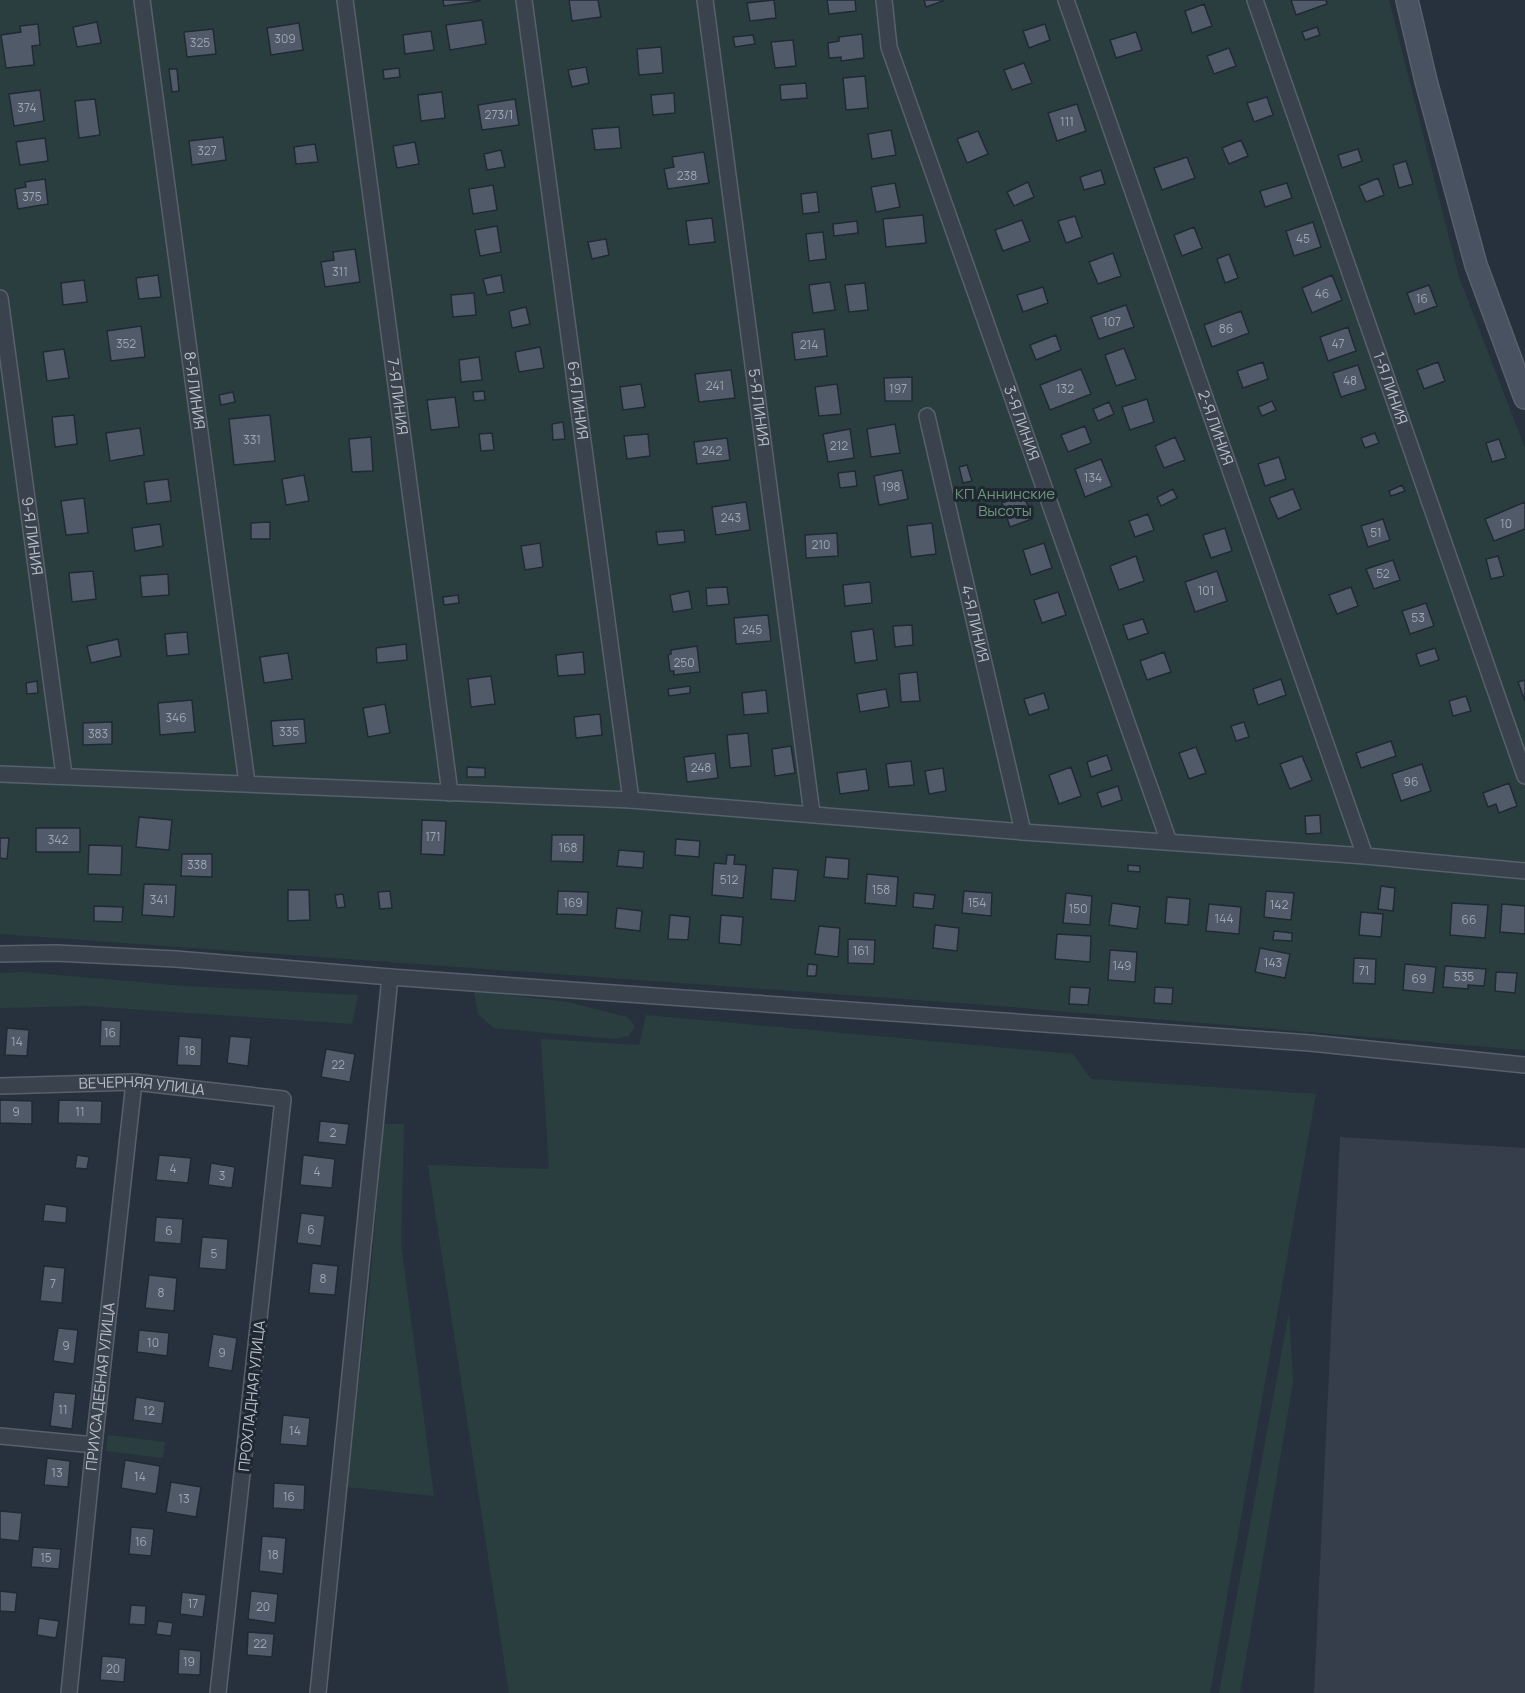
<svg xmlns="http://www.w3.org/2000/svg" width="1525" height="1693" font-family="Manrope,sans-serif">
	<style>
		.airport { fill: #353e4a }
		.green { fill: #2a3e3f }
		.building { fill: #505a68; stroke: #212a34; stroke-width: 1.5 }
		.lines { fill: none; stroke-linecap: round; stroke-linejoin: round }
		.minor-casing { stroke: #58616b; stroke-width: 18 }
		.secondary-casing { stroke: #58616b; stroke-width: 24 }
		.minor { stroke: #3a434d; stroke-width: 15 }
		.secondary { stroke: #495260; stroke-width: 21 }
		.labels { text-anchor: middle; stroke-width: 6; stroke-linejoin: round; paint-order: stroke }
		.number-label { font-size: 12px; fill: #9da5b0 }
		.street-label { font-size: 15px; fill: #b7bec8; stroke: #1f2832 }
		.park-label { font-size: 15px; fill: #6f9777; stroke: #1f2832 }
	</style>
	<rect width="100%" height="100%" fill="#27313d"/>
	<path class="airport" d="M1340,1137l185,11v545h-211z"/>
	<path class="green" d="M0,0h1389l70,277 66,171v602l-538,-45 -987,-71z
		M24,972l160,14 174,9 -6,29 -265,-18 -87,2v-35z
		M474,991l94,11 59,15 8,9 -6,10 -15,3 -120,-11 -16,-14z
		M646,1015l427,39 18,25 225,15 -106,599h-701l-81,-528 121,4 -8,-130 98,6z
		M383,1124h21l-3,119 33,253 -87,-9 24,-213z
		M1289,1312l4,70 -53,311h-21z
		M108,1435l57,7 -2,16 -57,-7z"/>
	<path class="building" d="M443,0h37v1l-36,5z
		M569,0h29l3,17 -29,4z
		M774,0l2,18 -26,3 -3,-18z
		M827,0h28l1,11 -27,3z
		M924,0h18l1,1 -17,6z
		M1291,0h35l1,4 -31,11z
		M1204,4l8,22 -20,7 -7,-22z
		M482,20l4,24 -36,6 -4,-25z
		M97,22l4,21 -24,4 -4,-20z
		M299,23l4,27 -32,5 -4,-27z
		M38,24l2,21 -8,1 2,19 -28,3 -5,-33 20,-3 -1,-6z
		M1045,24l5,16 -21,8 -6,-17z
		M1317,27l3,8 -15,5 -3,-8z
		M213,29l3,25 -29,3 -3,-25z
		M431,31l3,19 -29,4 -2,-19z
		M1136,32l6,18 -26,8 -6,-18z
		M862,34l2,24 -23,3v-4l-12,1 -1,-15 11,-2v-4z
		M753,35l2,9 -20,3 -2,-10z
		M793,40l3,26 -21,2 -4,-26z
		M661,47l2,26 -24,2 -2,-26z
		M1229,48l7,18 -22,8 -7,-18z
		M1024,63l8,20 -20,7 -8,-20z
		M586,67l3,16 -17,4 -4,-17z
		M399,68l1,9 -16,2 -1,-9z
		M169,69h8l2,22 -7,1z
		M865,76l3,32 -22,2 -3,-32z
		M806,83l1,15 -26,2 -1,-15z
		M40,90l4,31 -30,5 -5,-32z
		M442,92l3,26 -24,3 -3,-26z
		M674,93l1,20 -22,2 -2,-20z
		M1267,97l6,18 -19,7 -7,-19z
		M95,99l5,36 -21,3 -4,-37z
		M515,99l4,26 -37,5 -4,-25z
		M1077,104l9,27 -29,10 -9,-28z
		M619,127l2,21 -26,2 -3,-21z
		M891,130l5,25 -24,4 -4,-25z
		M978,131l10,23 -21,9 -10,-24z
		M223,137l3,23 -34,5 -3,-24z
		M45,138l3,23 -28,4 -4,-23z
		M1241,140l7,16 -19,8 -7,-16z
		M415,142l4,22 -22,4 -4,-22z
		M315,144l3,18 -22,2 -2,-17z
		M1358,149l4,12 -20,7 -4,-13z
		M501,150l4,17 -18,3 -3,-16z
		M704,152l5,31 -41,6 -4,-20 10,-2 -2,-10z
		M1187,157l8,21 -33,12 -8,-22z
		M1406,161l7,23 -14,4 -6,-23z
		M1101,170l4,14 -21,6 -4,-13z
		M1378,178l6,17 -18,7 -7,-16z
		M45,179l3,25 -30,5 -3,-20 11,-2 -1,-5z
		M1028,182l6,15 -20,9 -7,-14z
		M895,183l5,24 -24,5 -5,-25z
		M1287,183l5,15 -27,9 -5,-16z
		M493,185l4,25 -24,4 -4,-25z
		M817,192l2,20 -16,2 -2,-20z
		M923,215l3,28 -40,4 -3,-28z
		M1075,216l7,21 -16,6 -8,-22z
		M712,218l3,24 -26,3 -3,-24z
		M1022,220l8,21 -27,10 -8,-21z
		M857,221l1,12 -24,3 -1,-12z
		M1313,222l8,25 -27,9 -8,-25z
		M497,226l4,26 -21,4 -5,-26z
		M1194,227l8,21 -20,8 -8,-21z
		M823,232l3,27 -17,2 -3,-27z
		M606,239l3,16 -17,4 -4,-17z
		M355,249l5,33 -35,5 -4,-25 13,-2 -1,-8z
		M1113,253l8,23 -23,8 -9,-22z
		M1229,254l9,24 -13,5 -8,-24z
		M158,275l3,22 -22,2 -3,-21z
		M501,275l3,17 -17,3 -4,-16z
		M1332,275l10,25 -30,13 -10,-25z
		M84,280l3,22 -24,3 -2,-22z
		M830,282l5,28 -22,3 -4,-28z
		M865,283l3,27 -19,2 -4,-27z
		M1429,285l8,21 -22,8 -8,-21z
		M1043,287l5,16 -25,9 -6,-17z
		M474,293l2,22 -23,2 -2,-22z
		M1126,305l8,22 -35,12 -8,-22z
		M526,307l4,17 -18,4 -3,-17z
		M1241,311l8,22 -37,14 -8,-22z
		M141,326l4,31 -34,4 -4,-30z
		M1348,327l8,24 -28,10 -8,-24z
		M824,329l3,27 -32,4 -3,-27z
		M1056,335l5,15 -25,10 -6,-15z
		M540,347l4,21 -25,4 -4,-20z
		M1124,348l12,31 -20,7 -11,-31z
		M64,349l5,29 -22,3 -4,-29z
		M479,357l3,23 -21,2 -2,-22z
		M1263,362l5,17 -25,9 -6,-17z
		M1438,362l7,19 -21,8 -7,-19z
		M1358,365l8,24 -25,8 -8,-24z
		M1081,369l10,25 -41,16 -10,-25z
		M731,370l4,28 -36,4 -4,-28z
		M912,377v24h-27l-1,-23z
		M641,384l4,23 -22,3 -3,-23z
		M837,384l4,30 -22,2 -4,-29z
		M484,391l1,9 -11,1 -1,-9z
		M233,392l2,10 -14,3 -2,-10z
		M455,397l4,30 -28,3 -4,-30z
		M1147,399l7,23 -24,8 -8,-23z
		M1272,401l4,9 -14,6 -4,-9z
		M1109,402l5,12 -16,7 -5,-12z
		M74,415l3,29 -22,3 -3,-30z
		M270,415l5,46 -41,4 -5,-46z
		M563,422l2,17 -12,1 -1,-16z
		M895,424l5,29 -29,4 -4,-28z
		M1085,426l6,17 -23,9 -7,-17z
		M140,428l4,27 -34,6 -4,-28z
		M850,429l4,29 -26,4 -5,-28z
		M492,433l2,17 -13,1 -2,-17z
		M1375,433l4,10 -14,5 -4,-10z
		M648,434l2,22 -23,3 -3,-23z
		M371,437l2,34 -21,1 -3,-33z
		M1175,437l10,23 -21,8 -9,-22z
		M727,438l3,22 -33,4 -3,-22z
		M1499,439l7,19 -14,4 -6,-19z
		M1279,457l7,22 -21,7 -7,-22z
		M1101,459l11,27 -27,11 -10,-28z
		M967,465l5,16 -9,2 -4,-16z
		M902,470l6,29 -29,6 -5,-29z
		M855,471l2,15 -17,2 -2,-15z
		M304,475l5,26 -23,4 -4,-26z
		M168,479l3,22 -24,3 -3,-22z
		M1402,485l3,6 -14,5 -2,-5z
		M1173,489l4,9 -16,8 -4,-9z
		M1293,489l8,20 -23,10 -9,-21z
		M1024,495l8,24 -22,8 -8,-24z
		M84,498l4,35 -22,2 -5,-34z
		M746,502l4,28 -34,5 -4,-28z
		M1525,502v27l-31,12 -9,-22z
		M1148,514l6,16 -19,7 -6,-16z
		M1383,519l7,21 -22,7 -7,-21z
		M270,522v17h-19v-16z
		M932,523l4,31 -25,3 -4,-31z
		M160,524l3,22 -28,5 -3,-23z
		M1225,528l7,23 -21,7 -8,-23z
		M684,530l1,12 -27,3 -2,-13z
		M837,533l1,23 -32,2 -1,-23z
		M540,543l3,24 -18,3 -4,-24z
		M1044,543l8,25 -21,7 -8,-25z
		M1136,556l8,25 -25,9 -9,-24z
		M1498,556l6,20 -13,3 -5,-20z
		M1393,560l7,20 -26,9 -8,-20z
		M93,571l3,28 -24,3 -3,-29z
		M1217,571l10,30 -32,11 -10,-30z
		M168,574l1,21 -27,2 -2,-21z
		M870,582l2,21 -27,3 -2,-21z
		M727,587l2,17 -22,2 -1,-18z
		M1351,587l7,19 -21,8 -8,-19z
		M689,591l3,18 -19,3 -3,-17z
		M1058,592l8,23 -24,8 -8,-23z
		M458,595l1,8 -15,2 -1,-8z
		M1426,603l8,23 -24,8 -8,-23z
		M768,615l3,26 -35,3 -2,-26z
		M1143,619l5,14 -20,7 -5,-15z
		M912,625l1,20 -18,2 -2,-21z
		M873,629l4,31 -22,3 -4,-31z
		M187,632l2,22 -22,2 -2,-22z
		M118,639l3,17 -30,7 -4,-17z
		M406,644l1,16 -30,3 -1,-15z
		M697,646l3,26 -26,3v-4h-4l-2,-16 3,-1v-4z
		M1435,648l4,12 -19,6 -4,-12z
		M583,652l2,22 -27,2 -2,-21z
		M1164,652l7,20 -24,8 -7,-19z
		M288,653l4,26 -28,4 -4,-26z
		M917,672l3,29 -19,1 -2,-28z
		M491,676l4,28 -24,3 -3,-28z
		M1281,679l5,16 -28,10 -5,-16z
		M1525,680v21l-7,-19z
		M37,681l1,12 -11,1 -1,-11z
		M690,686v7l-21,3 -1,-7z
		M886,689l3,18 -29,5 -3,-18z
		M766,690l2,23 -24,2 -2,-22z
		M1044,693l5,16 -20,6 -5,-16z
		M1466,696l5,15 -18,5 -4,-15z
		M192,700l3,32 -35,3 -2,-32z
		M385,704l5,29 -22,4 -5,-29z
		M600,714l2,21 -26,3 -2,-21z
		M304,719l2,24 -33,3 -2,-25z
		M112,722v22l-29,1v-22z
		M1244,722l5,15 -13,4 -5,-15z
		M748,733l3,33 -21,2 -3,-33z
		M1391,741l5,15 -35,12 -5,-15z
		M791,746l4,27 -20,3 -3,-27z
		M1196,747l10,26 -17,6 -10,-26z
		M715,753l3,25 -31,4 -3,-25z
		M1107,755l5,15 -21,7 -4,-15z
		M1302,756l10,24 -22,9 -10,-25z
		M911,761l3,24 -25,2 -3,-23z
		M1422,764l9,27 -30,10 -9,-27z
		M467,767l18,1v9h-18z
		M1071,767l10,29 -22,8 -10,-29z
		M943,768l3,23 -17,3 -4,-23z
		M866,769l3,21 -29,4 -3,-21z
		M1509,783l8,23 -18,7 -3,-9 -8,3 -5,-14z
		M1118,786l4,14 -20,7 -5,-14z
		M1320,815l1,18 -15,1 -1,-18z
		M139,817l33,3 -3,30 -33,-3z
		M422,820l24,1 -2,34 -23,-1z
		M36,828h44v24h-44z
		M552,835h32l-1,27 -32,-1z
		M0,838h9l-2,21 -7,-1z
		M676,839l24,2 -1,16 -24,-2z
		M89,845l33,1 -1,29 -33,-1z
		M619,850l25,2 -1,16 -26,-2z
		M182,854h30v23l-31,-1z
		M727,855h8l-1,9 12,1 -3,33 -31,-3 2,-32 12,1z
		M826,857l23,2 -1,20 -24,-2z
		M1128,865l12,1v6l-12,-1z
		M773,868l25,2 -3,31 -24,-2z
		M867,874l31,3 -2,29 -31,-3z
		M144,884l32,1 -2,32 -32,-2z
		M1381,886l14,2 -2,23 -15,-2z
		M288,890h21l1,30 -22,1z
		M390,891l2,17 -12,1 -2,-17z
		M558,891l30,1 -1,23 -30,-1z
		M964,891l28,2 -1,23 -29,-3z
		M1266,891l28,2 -3,27 -27,-3z
		M914,893l21,2 -2,14 -20,-2z
		M1066,893l26,3 -2,29 -27,-2z
		M343,894l2,13 -8,1 -2,-13z
		M1167,897l23,2 -2,26 -23,-2z
		M1112,903l28,4 -3,22 -28,-4z
		M1452,903l36,2 -3,33 -35,-3z
		M1209,904l32,3 -2,27 -33,-3z
		M1502,904l23,2v28l-25,-2z
		M94,906l29,1 -1,15 -28,-1z
		M617,908l25,3 -2,20 -25,-3z
		M1361,912l22,2 -2,23 -22,-2z
		M670,915l20,2 -2,23 -20,-1z
		M721,915l22,2 -2,28 -22,-2z
		M935,925l24,3 -2,23 -24,-3z
		M819,926l21,2 -2,29 -23,-3z
		M1274,931l18,2v8l-19,-1z
		M1057,934l34,2 -1,26 -35,-3z
		M848,939l27,1 -1,24 -26,-1z
		M1260,948l30,6 -5,24 -30,-6z
		M1110,950l27,2 -2,30 -27,-2z
		M1354,958l22,1 -1,25 -22,-1z
		M808,964l9,1 -1,11h-9z
		M1405,964l31,3 -3,26 -30,-3z
		M1445,966l41,3 -2,17 -16,-1v4l-25,-2z
		M1496,972l21,1 -2,20 -20,-2z
		M1070,987l20,1 -2,17 -19,-1z
		M1155,987l18,1 -1,16 -18,-1z
		M101,1020l20,1 -1,25h-20z
		M7,1028l22,2 -2,26 -22,-1z
		M179,1036l23,2 -1,28 -24,-1z
		M230,1036l21,2 -3,28 -21,-3z
		M326,1049l29,5 -5,28 -29,-5z
		M0,1100l32,1v23l-32,-1z
		M59,1100l43,1 -1,23 -43,-1z
		M320,1121l29,3 -3,21 -28,-3z
		M77,1155l12,2 -2,12 -12,-1z
		M159,1155l32,3 -3,25 -32,-3z
		M303,1155l32,4 -3,29 -32,-3z
		M211,1163l24,4 -3,21 -24,-3z
		M45,1204l22,3 -1,16 -23,-2z
		M301,1213l24,3 -4,30 -24,-3z
		M156,1217l27,2 -2,25 -27,-2z
		M202,1237l26,2 -2,31 -27,-2z
		M312,1263l26,3 -3,29 -26,-2z
		M44,1266l21,2 -3,35 -22,-2z
		M149,1275l28,3 -3,33 -29,-3z
		M58,1328l20,2 -4,34 -21,-3z
		M139,1330l30,3 -2,23 -30,-4z
		M213,1334l24,4 -5,33 -24,-4z
		M54,1392l22,2 -4,35 -22,-3z
		M136,1397l29,5 -3,22 -29,-4z
		M283,1415l27,3 -3,28 -27,-2z
		M47,1458l23,3 -2,26 -24,-2z
		M125,1460l35,6 -4,28 -35,-6z
		M171,1482l30,5 -5,30 -30,-5z
		M274,1483l31,2 -1,25 -31,-2z
		M0,1511l22,2 -3,28 -19,-2z
		M131,1527l23,2 -3,27 -22,-2z
		M262,1536l24,2 -3,36 -24,-3z
		M33,1547l28,2 -2,20 -28,-2z
		M0,1591l17,2 -2,19 -15,-1z
		M251,1591l27,3 -3,29 -27,-4z
		M182,1592l24,3 -3,22 -23,-3z
		M131,1605l15,1 -1,19 -16,-1z
		M39,1618l20,3 -3,17 -19,-3z
		M158,1621l15,2 -2,13 -15,-2z
		M248,1632l26,2 -2,23 -25,-2z
		M179,1649l22,2 -1,24 -22,-1z
		M102,1656l24,2 -2,24 -24,-2z"/>
	<g class="lines">
		<defs>
			<g id="minor">
				<path id="s1" d="M142,0l105,783"/>
				<path id="s2" d="M345,0l105,793"/>
				<path id="s3" d="M524,0l107,800"/>
				<path id="s4" d="M705,0l107,814"/>
				<path id="s5" d="M884,0l5,47 280,795"/>
				<path id="s6" d="M1066,0l299,856"/>
				<path id="s7" d="M1255,0l270,776"/>
				<path id="s8" d="M0,298l64,477"/>
				<path id="s9" d="M927,416l96,416"/>
				<path d="M0,774l631,26 392,32 342,24 160,15"/>
				<path d="M0,954l56,-1 120,6 214,18 920,66 215,22"/>
				<path id="s10" d="M0,1086l134,-4 149,17 -65,594"/>
				<path d="M0,1436l94,9"/>
				<path id="s11" d="M69,1693l25,-248 40,-363"/>
				<path d="M318,1693l72,-716"/>
			</g>
			<path id="secondary" d="M1407,0l19,81 50,184 49,133"/>
		</defs>
		<use href="#minor" class="minor-casing"/>
		<use href="#secondary" class="secondary-casing"/>
		<use href="#minor" class="minor"/>
		<use href="#secondary" class="secondary"/>
	</g>
	<g class="labels">
		<g class="number-label">
			<text x="285" y="43">309</text>
			<text x="200" y="47">325</text>
			<text x="27" y="112">374</text>
			<text x="499" y="119">273/1</text>
			<text x="1067" y="126">111</text>
			<text x="207" y="155">327</text>
			<text x="687" y="180">238</text>
			<text x="32" y="201">375</text>
			<text x="1303" y="243">45</text>
			<text x="340" y="276">311</text>
			<text x="1322" y="298">46</text>
			<text x="1422" y="303">16</text>
			<text x="1112" y="326">107</text>
			<text x="1226" y="333">86</text>
			<text x="126" y="348">352</text>
			<text x="1338" y="348">47</text>
			<text x="809" y="349">214</text>
			<text x="1350" y="385">48</text>
			<text x="715" y="390">241</text>
			<text x="898" y="393">197</text>
			<text x="1065" y="393">132</text>
			<text x="252" y="444">331</text>
			<text x="839" y="450">212</text>
			<text x="712" y="455">242</text>
			<text x="1093" y="482">134</text>
			<text x="891" y="491">198</text>
			<text x="731" y="522">243</text>
			<text x="1506" y="528">10</text>
			<text x="1376" y="537">51</text>
			<text x="821" y="549">210</text>
			<text x="1383" y="578">52</text>
			<text x="1206" y="595">101</text>
			<text x="1418" y="622">53</text>
			<text x="752" y="634">245</text>
			<text x="684" y="667">250</text>
			<text x="176" y="722">346</text>
			<text x="289" y="736">335</text>
			<text x="98" y="738">383</text>
			<text x="701" y="772">248</text>
			<text x="1411" y="786">96</text>
			<text x="433" y="841">171</text>
			<text x="58" y="844">342</text>
			<text x="568" y="852">168</text>
			<text x="197" y="869">338</text>
			<text x="729" y="884">512</text>
			<text x="881" y="894">158</text>
			<text x="159" y="904">341</text>
			<text x="573" y="907">169</text>
			<text x="977" y="907">154</text>
			<text x="1279" y="909">142</text>
			<text x="1078" y="913">150</text>
			<text x="1224" y="923">144</text>
			<text x="1469" y="924">66</text>
			<text x="861" y="955">161</text>
			<text x="1273" y="967">143</text>
			<text x="1122" y="970">149</text>
			<text x="1364" y="975">71</text>
			<text x="1464" y="981">535</text>
			<text x="1419" y="983">69</text>
			<text x="110" y="1037">16</text>
			<text x="17" y="1046">14</text>
			<text x="190" y="1055">18</text>
			<text x="338" y="1069">22</text>
			<text x="16" y="1116">9</text>
			<text x="80" y="1116">11</text>
			<text x="333" y="1137">2</text>
			<text x="173" y="1173">4</text>
			<text x="317" y="1176">4</text>
			<text x="222" y="1180">3</text>
			<text x="311" y="1234">6</text>
			<text x="169" y="1235">6</text>
			<text x="214" y="1258">5</text>
			<text x="323" y="1283">8</text>
			<text x="53" y="1288">7</text>
			<text x="161" y="1297">8</text>
			<text x="153" y="1347">10</text>
			<text x="66" y="1350">9</text>
			<text x="222" y="1357">9</text>
			<text x="63" y="1414">11</text>
			<text x="149" y="1415">12</text>
			<text x="295" y="1435">14</text>
			<text x="57" y="1477">13</text>
			<text x="140" y="1481">14</text>
			<text x="289" y="1501">16</text>
			<text x="184" y="1503">13</text>
			<text x="141" y="1546">16</text>
			<text x="273" y="1559">18</text>
			<text x="46" y="1562">15</text>
			<text x="193" y="1608">17</text>
			<text x="263" y="1611">20</text>
			<text x="260" y="1648">22</text>
			<text x="189" y="1666">19</text>
			<text x="113" y="1673">20</text>
		</g>
		<g class="street-label">
			<text dy="5" stroke="none"><textPath href="#s7" startOffset="411">1-Я ЛИНИЯ</textPath></text>
			<text dy="5" stroke="none"><textPath href="#s1" startOffset="394">8-Я ЛИНИЯ</textPath></text>
			<text dy="5" stroke="none"><textPath href="#s2" startOffset="400">7-Я ЛИНИЯ</textPath></text>
			<text dy="5" stroke="none"><textPath href="#s3" startOffset="404">6-Я ЛИНИЯ</textPath></text>
			<text dy="5" stroke="none"><textPath href="#s4" startOffset="411">5-Я ЛИНИЯ</textPath></text>
			<text dy="5" stroke="none"><textPath href="#s5" startOffset="446">3-Я ЛИНИЯ</textPath></text>
			<text dy="5" stroke="none"><textPath href="#s6" startOffset="453">2-Я ЛИНИЯ</textPath></text>
			<text dy="5" stroke="none"><textPath href="#s8" startOffset="240">9-Я ЛИНИЯ</textPath></text>
			<text dy="5" stroke="none"><textPath href="#s9" startOffset="213">4-Я ЛИНИЯ</textPath></text>
			<text dy="5" stroke="none"><textPath href="#s10" startOffset="142">ВЕЧЕРНЯЯ УЛИЦА</textPath></text>
			<text dy="5" stroke="none"><textPath href="#s11" startOffset="308">ПРИУСАДЕБНАЯ УЛИЦА</textPath></text>
			<text transform="translate(252 1396) rotate(-84)" y="5">ПРОХЛАДНАЯ УЛИЦА</text>
		</g>
		<g class="park-label">
			<text x="1005" y="499">КП Аннинские<tspan x="1005" dy="17">Высоты</tspan></text>
		</g>
	</g>
</svg>
